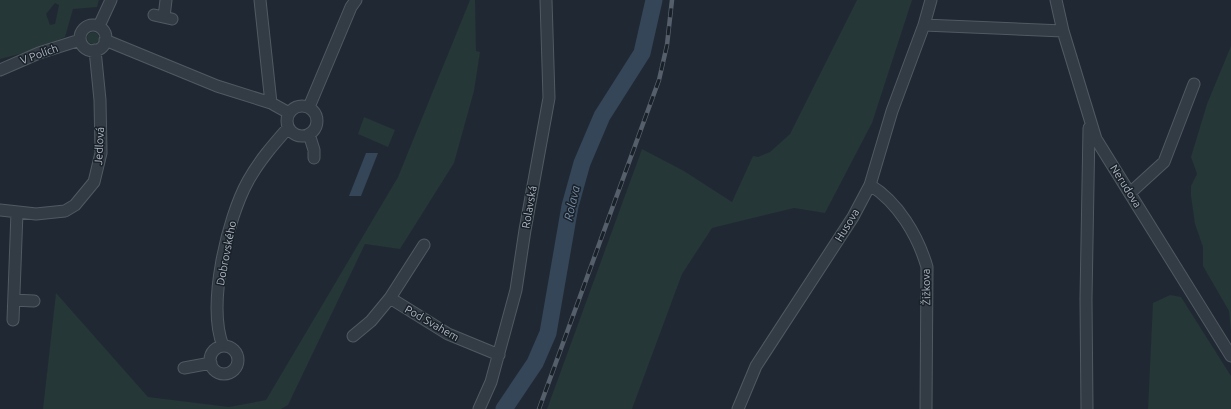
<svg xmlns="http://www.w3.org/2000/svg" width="1231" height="409" font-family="Ubuntu,sans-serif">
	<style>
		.green { fill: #253736; fill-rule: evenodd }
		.water { fill: #354659 }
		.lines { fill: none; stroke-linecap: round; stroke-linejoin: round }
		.river { stroke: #354659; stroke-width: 17 }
		.minor-casing { stroke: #515962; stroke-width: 13 }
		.minor { stroke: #333b44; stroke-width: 11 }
		.rail-casing { stroke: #555f6b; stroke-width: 4.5 }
		.rail { stroke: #192028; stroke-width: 3; stroke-dasharray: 9; stroke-linecap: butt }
		.labels { text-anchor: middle; stroke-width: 3; stroke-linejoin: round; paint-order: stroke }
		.street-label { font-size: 11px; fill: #adb6c1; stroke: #192028 }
		.water-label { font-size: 12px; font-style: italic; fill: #778ea8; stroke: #192028 }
	</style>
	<rect width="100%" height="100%" fill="#202933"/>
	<path class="green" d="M0,0h99l-2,7 -24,2 -8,28 -30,13 -35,9zM55,3l4,2 -4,19 -5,1 -4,-11z
		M470,0h5l1,51 4,1 -6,39 -20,72 -54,86 -35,-5 -77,161 -7,4h-238l13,-116 92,104 81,10 37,-7 132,-223z
		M857,0h55l-40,123 -47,90 -31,-5 -82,20 -30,46 -50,135h-85l95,-260 42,22 48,31 21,-46 5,1 12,-5 20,-18z
		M87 38a6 6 0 1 1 12 0a6 6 0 1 1-12 0Z
		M1231,46v286l-2,-21 -26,-45v-19l-8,-23 -4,-28v-10l6,-12 -6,-17 16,-53z
		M364,117l31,13 -7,17 -30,-13z
		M1170,295l11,2 50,79v33h-83l5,-106z"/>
	<path class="water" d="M366,153h12l-17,43h-12z"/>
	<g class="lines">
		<path class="river" d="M504,409l31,-46 13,-30 22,-127 12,-43 20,-47 40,-63 12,-53"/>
		<defs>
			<path id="minor" d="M260,0l11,103
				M1056,0l7,31 33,108 135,217
				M154,15l18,4
				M164,17l2,-17
				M80 38a13 13 0 1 1 26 0a13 13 0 1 1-26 0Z
				M924,25l139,6
				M99,26l12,-26
				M105,40l112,46 54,17 18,10
				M0,70l39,-17 41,-13
				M287 121a15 15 0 1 1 30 0a15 15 0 1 1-30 0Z
				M309,107l42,-100 5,-7
				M309,134l5,16v8
				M870,185c28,17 48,51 57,82l-1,142
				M1130,193l34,-31 30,-78
				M0,210l36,4 29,-3 10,-6 19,-23 7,-29 -1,-53 -5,-50
				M424,245l-34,53 58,36 51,21
				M14,300l20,1
				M13,320l4,-108
				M353,336l18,-15 19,-23
				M223,346c-16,-41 4,-127 25,-165 11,-20 25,-36 40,-53
				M210 360a14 14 0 1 1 28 0a14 14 0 1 1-28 0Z
				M184,368l27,-5
				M479,409l12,-27 25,-92 9,-60 24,-132 -3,-98
				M738,409l18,-43 97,-149 17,-32 22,-74 32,-86 7,-25
				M1087,409l-1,-110 3,-171"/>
		</defs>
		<use href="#minor" class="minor-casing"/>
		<use href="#minor" class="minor"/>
		<defs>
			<path id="rail" d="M539,409l120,-329 8,-35 5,-45"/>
		</defs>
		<use href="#rail" class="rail-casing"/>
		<use href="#rail" class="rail"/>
	</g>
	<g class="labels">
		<g class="street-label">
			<text transform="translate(39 54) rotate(-20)" y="4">V Polích</text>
			<text transform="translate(99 146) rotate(-87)" y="4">Jedlová</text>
			<text transform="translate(1126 186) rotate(58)" y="4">Nerudova</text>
			<text transform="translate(529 207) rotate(-80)" y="4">Rolavská</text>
			<text transform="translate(847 225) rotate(-59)" y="4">Husova</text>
			<text transform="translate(226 253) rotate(-79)" y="4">Dobrovského</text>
			<text transform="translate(926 287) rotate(-91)" y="4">Žižkova</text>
			<text transform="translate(432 323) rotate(30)" y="4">Pod Svahem</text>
		</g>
		<g class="water-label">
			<text transform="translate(572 203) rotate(-77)" y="4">Rolava</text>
		</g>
	</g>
</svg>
